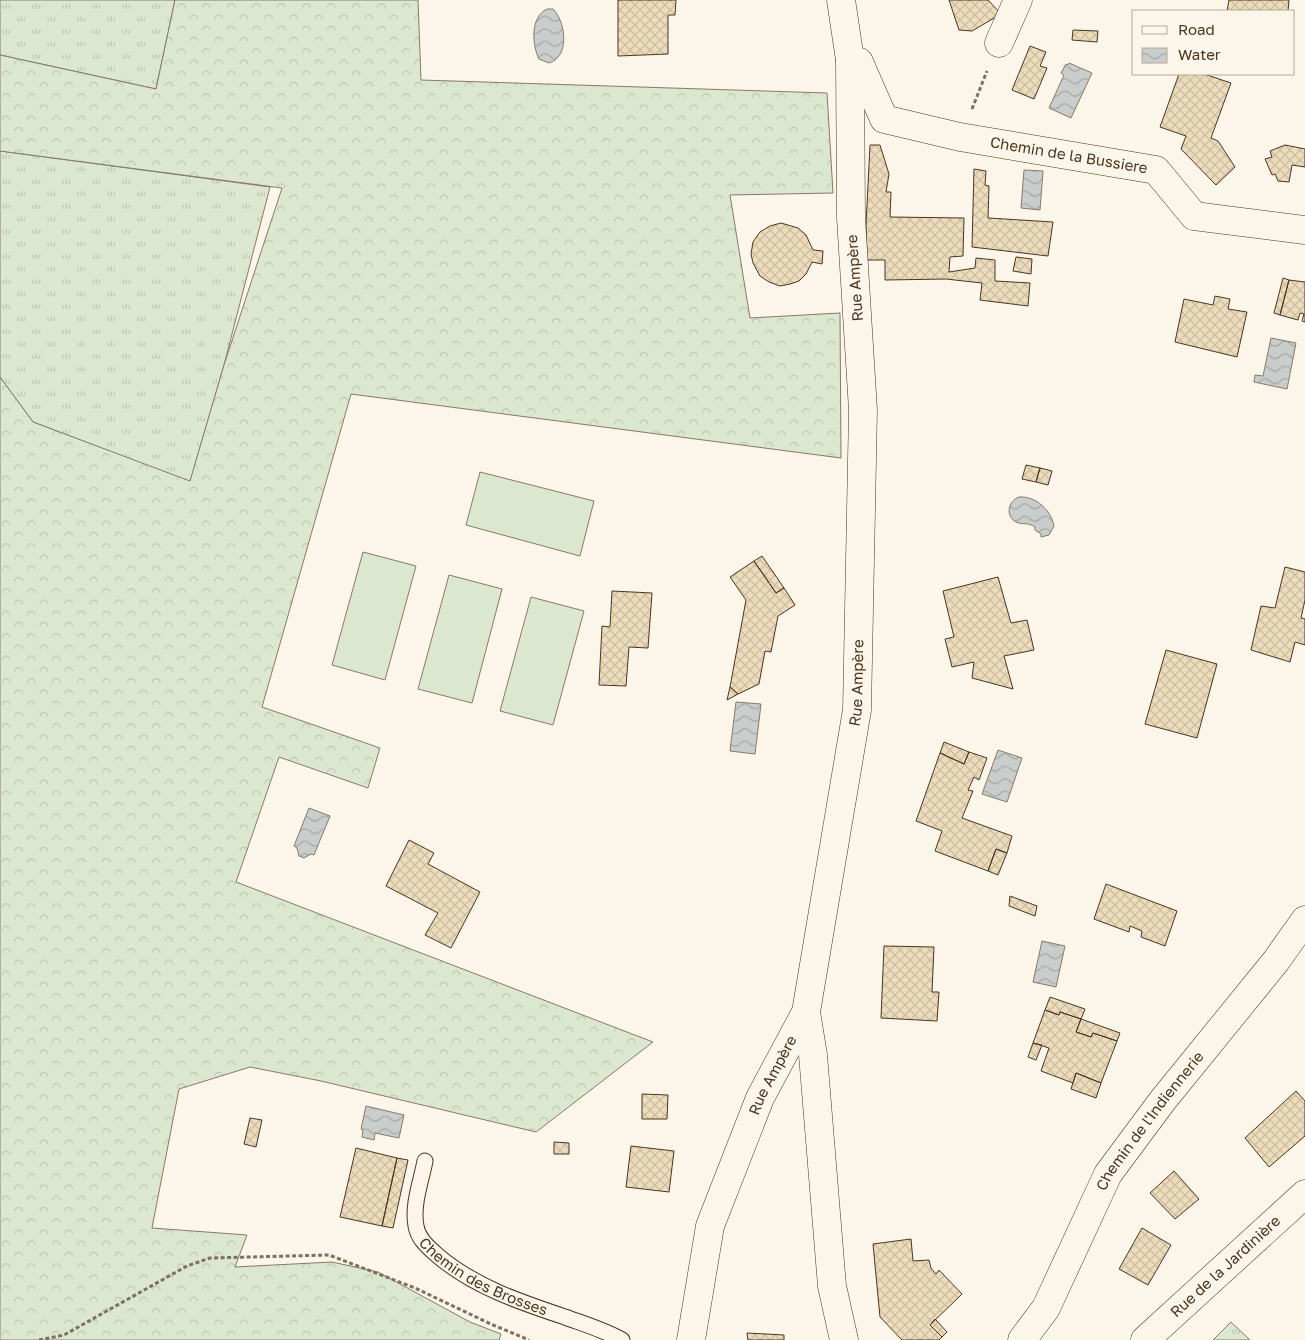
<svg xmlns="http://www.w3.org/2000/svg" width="1305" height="1340" font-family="'Golos Text',sans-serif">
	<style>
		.grass { fill: url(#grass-tufts); stroke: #887966 }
		.forest { fill: url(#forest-crowns); stroke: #887966 }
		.pitch { fill: #dce7d0; stroke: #887966 }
		.water { fill: url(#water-waves); stroke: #887966 }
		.building { fill: url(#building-cross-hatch); stroke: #4a3520 }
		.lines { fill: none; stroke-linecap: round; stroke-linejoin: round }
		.service-casing { stroke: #4a3520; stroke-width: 17 }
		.minor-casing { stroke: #4a3520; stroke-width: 29 }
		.path { stroke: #7f6f5c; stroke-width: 3; stroke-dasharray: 4 2.5; stroke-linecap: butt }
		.service { stroke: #fbf6e9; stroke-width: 15 }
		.minor { stroke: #fbf6e9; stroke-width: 28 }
		.labels { text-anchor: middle; stroke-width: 4; stroke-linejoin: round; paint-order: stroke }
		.street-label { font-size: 15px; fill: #4a3520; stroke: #fbf6e9 }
	</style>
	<defs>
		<pattern id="grass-tufts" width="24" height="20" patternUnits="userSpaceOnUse" patternTransform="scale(1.25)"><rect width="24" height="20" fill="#dce7d0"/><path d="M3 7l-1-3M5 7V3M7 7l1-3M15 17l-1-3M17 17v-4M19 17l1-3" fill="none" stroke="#bec7b2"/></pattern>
		<pattern id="forest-crowns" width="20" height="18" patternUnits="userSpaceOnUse" patternTransform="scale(1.25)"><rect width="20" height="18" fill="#dce7d0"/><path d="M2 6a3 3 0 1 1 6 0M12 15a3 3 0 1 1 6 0" fill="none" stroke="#bec7b2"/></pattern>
		<pattern id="water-waves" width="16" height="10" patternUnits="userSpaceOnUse" patternTransform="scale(1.25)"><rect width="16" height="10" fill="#c9cecd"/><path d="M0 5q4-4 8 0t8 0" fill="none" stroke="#a5a8a6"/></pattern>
		<pattern id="building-cross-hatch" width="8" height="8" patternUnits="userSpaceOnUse" patternTransform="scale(1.25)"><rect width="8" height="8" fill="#ecdcbc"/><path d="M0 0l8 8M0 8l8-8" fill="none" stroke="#ccbda1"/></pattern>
	</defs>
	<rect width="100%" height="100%" fill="#fbf6e9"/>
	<path class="grass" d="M0,0h175l-19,89 -156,-34z
		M0,151l270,36 -46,178 -34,117 -157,-60 -33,-45z
		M1231,1322l19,18h-37z"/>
	<path class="forest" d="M175,0h243l3,80 406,13 6,100 -103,2 20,123 90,-5 1,145 -490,-64 -89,313 118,41 -12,40 -89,-31 -43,125 417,160 -117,90 -215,-51 -71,-14 -71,22 -27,139 95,7 -12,32 97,-5 46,10 92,50 31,12 -2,6h-499v-963l33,45 157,59 34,-116 58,-177 -282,-37v-96l156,34z"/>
	<path class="pitch" d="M480,472l114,29 -14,55 -114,-31z
		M363,552l53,14 -31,114 -53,-15z
		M449,575l53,14 -30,114 -54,-14z
		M531,597l53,14 -31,114 -53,-14z"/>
	<path class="water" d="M547,9h6c13,13 17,48 -4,54l-10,-4c-7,-14 -9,-42 8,-50z
		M1069,63l23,10 -21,45 -22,-10 15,-33 -3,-2 5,-9 2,1z
		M1024,170l19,1 -3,39 -19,-2z
		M1271,338l25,5 -9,46 -33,-7 1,-7 8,1z
		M1019,497c17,-1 32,13 35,29l-5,9 -8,2v-3l-6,-4v-3c-7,-5 -13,-2 -19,-5 -11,-6 -8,-21 3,-25z
		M736,702l25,2 -6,50 -25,-3z
		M998,750l24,8 -15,44 -25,-8z
		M309,808l21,8 -16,39 -3,-1 -7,4 -5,-2 -2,-8 -3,-2z
		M1042,941l23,5 -9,41 -23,-5z
		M366,1106l38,9 -5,23 -24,-5 -1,7 -12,-3 1,-7 -2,-1z"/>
	<path class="building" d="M618,0h58l-1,15h-7v39l-50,2z
		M949,0h39l13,14 -29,17 -13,-1z
		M1229,0h60l-1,11h-61z
		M1073,30l25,1 -1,11 -25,-2z
		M1030,46l16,6 -6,14 7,2 -13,31 -22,-9z
		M1179,74h25l27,9 -20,55 7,3 17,26 -19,18 -35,-36 5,-13 -26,-9z
		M870,145h10l9,29 -3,18h5l-1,25 74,1 -1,38 -13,1 -1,15 26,-4 1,-10 19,2v21l35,2 -2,23 -48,-6 2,-17 -36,-4 -61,1v-20h-18l-1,-35z
		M1285,145l20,4v18l-13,-2 -3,17 -11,-1 -3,-7 -3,1 -7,-16 7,-2 -2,-6z
		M974,169l12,2 -1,14 4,1 -1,32 65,4 -5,34 -76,-9z
		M781,223l17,5 8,7 7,15 10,1 -1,13 -10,-2 -6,12 -7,7 -9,3 -10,2 -11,-4 -9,-6 -7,-13 -2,-9 2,-12 7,-10 10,-6z
		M1016,257l16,2 -1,15 -18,-3z
		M1283,278l6,2 -9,35 -6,-2z
		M1289,280l16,2v40l-3,-1 2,-7 -4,-1 -2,7 -18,-5z
		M1215,296l15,3 -2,10 19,3 -10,45 -62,-15 9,-43 29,6z
		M1026,465l14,3 -4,14 -14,-3z
		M1040,468l12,3 -4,14 -12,-3z
		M762,556l22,32 -8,5 -22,-32z
		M754,561l22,32 8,-5 11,17 -17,11 -7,36 -6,-1 -6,33 -21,10 -8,-7 16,-87 -16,-23z
		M1285,567l20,5v28l-4,18 4,1v26l-10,-3 -5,20 -39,-12 10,-44 14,2z
		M998,577l13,46 16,-3 7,30 -30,6 9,33 -41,-11 2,-16 -22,5 -7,-28 9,-2 -11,-46z
		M612,591l40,2 -4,55 -19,-1 -3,39 -27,-1 3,-59 8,1z
		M1166,650l51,14 -20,74 -52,-14z
		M730,687l8,7 -11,6z
		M944,742l25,10 -5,12 -24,-11z
		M969,752l18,6 -8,22 -5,-3 -6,13 5,1 -11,27 50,18 -5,17 -11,-4 -8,22 -53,-20 7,-20 -26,-10 24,-68 24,11z
		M409,840l25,13 -6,11 52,28 -29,56 -26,-13 13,-22 -52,-27z
		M996,849l11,4 -9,22 -10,-4z
		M1106,884l71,27 -12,35 -24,-9 1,-6 -12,-5 -1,6 -35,-13z
		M1010,896l27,10 -2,10 -26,-10z
		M884,946l50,1 -2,45h7l-2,29 -56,-3z
		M1050,997l35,12 -4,10 -21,-7 -1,3 -14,-5z
		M1045,1010l14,5 1,-3 21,7 -5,13 15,5 2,-4 24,8 -16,42 -25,-10 -3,10 -32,-12 8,-23 -16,-5z
		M1081,1019l39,14 -3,8 -24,-8 -2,4 -15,-5z
		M1033,1043l9,2 -6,15 -8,-3z
		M1076,1073l25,10 -5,15 -25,-9z
		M1296,1091l9,10v35l-36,31 -24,-29z
		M642,1094l26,1 -1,24h-25z
		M250,1118l12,2 -6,27 -12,-3z
		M554,1142l15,1v11h-15z
		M631,1146l43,5 -5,41 -43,-5z
		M356,1148l41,10 -15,68 -42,-9z
		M397,1158l11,2 -15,68 -11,-2z
		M1174,1171l25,28 -24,20 -25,-26z
		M1142,1228l29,17 -23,40 -29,-16z
		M911,1239l2,22 16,-1 2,8 5,6 3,-4 23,24 -32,31 12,12 -3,3h-37l-22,-23 -7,-73z
		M935,1319l12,13 -5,5 -12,-12z
		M747,1333l37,2v5h-36z"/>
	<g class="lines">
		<defs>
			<g id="service">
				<path id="s1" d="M425,1161c-4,21 -13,44 -9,65 2,13 12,21 22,30 37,31 82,46 127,61 19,7 39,13 57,23"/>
			</g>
			<g id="minor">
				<path d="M999,43l19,-43"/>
				<path id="s2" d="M850,60l9,2 25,57 76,18 196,33 38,46 111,14"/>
				<path d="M806,1012l7,43 19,231 12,54"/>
				<path id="s3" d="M691,1340l19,-114 50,-128 46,-86 51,-302 6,-300 -12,-192 -1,-158 -9,-60"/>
				<path id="s4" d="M1022,1340l24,-32 62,-134 55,-74 113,-139 29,-41"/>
				<path id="s5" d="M1145,1340l160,-146"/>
			</g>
		</defs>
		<use href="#service" class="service-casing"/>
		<use href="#minor" class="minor-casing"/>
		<path class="path" d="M972,109l15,-38
			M39,1340l25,-5 123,-69 23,-8 119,-3 86,33 78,37 36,15"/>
		<use href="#service" class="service"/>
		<use href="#minor" class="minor"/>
	</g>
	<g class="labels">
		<g class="street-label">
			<text dy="5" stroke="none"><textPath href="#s2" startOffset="260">Chemin de la Bussiere</textPath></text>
			<text transform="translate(855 278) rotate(-94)" y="5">Rue Ampère</text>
			<text dy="5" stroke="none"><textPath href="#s3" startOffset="684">Rue Ampère</textPath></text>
			<text dy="5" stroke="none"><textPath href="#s3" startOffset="279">Rue Ampère</textPath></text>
			<text dy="5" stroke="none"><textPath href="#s4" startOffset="255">Chemin de l'Indiennerie</textPath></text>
			<text dy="5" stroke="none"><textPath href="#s5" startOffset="109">Rue de la Jardinière</textPath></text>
			<text dy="5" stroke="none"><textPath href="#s1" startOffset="154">Chemin des Brosses</textPath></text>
		</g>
	</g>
	<rect x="1132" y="10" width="162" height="65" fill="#fbf6e9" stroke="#b4a999"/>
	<rect x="1142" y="26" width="25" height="8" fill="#fbf6e9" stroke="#b4a999"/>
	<text x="1178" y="35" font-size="15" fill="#4a3520">Road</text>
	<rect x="1142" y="48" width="25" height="15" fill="url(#water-waves)" stroke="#b4a999"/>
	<text x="1178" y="60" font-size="15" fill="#4a3520">Water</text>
</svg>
